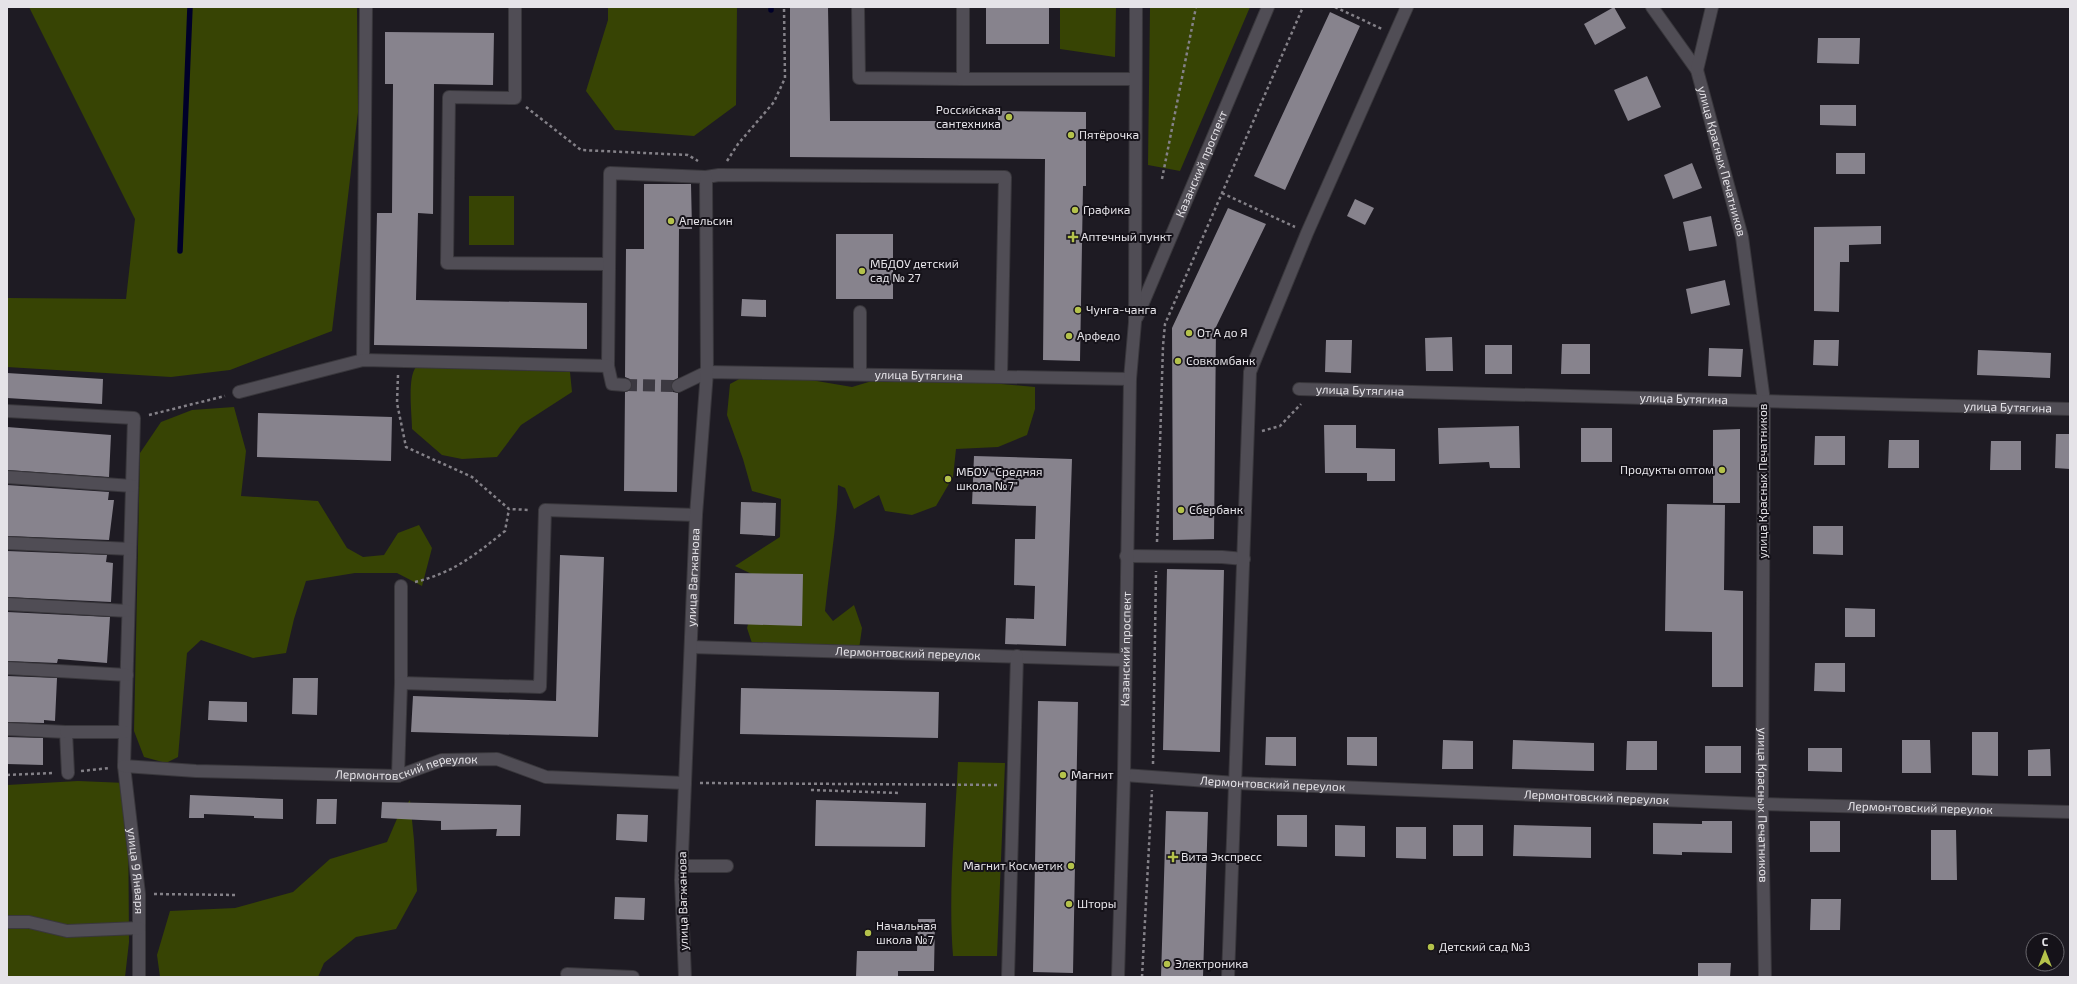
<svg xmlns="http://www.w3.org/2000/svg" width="2077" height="984" font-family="'Exo 2',sans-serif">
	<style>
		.green { fill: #374404 }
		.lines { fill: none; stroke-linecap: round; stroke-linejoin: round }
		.stream { stroke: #000029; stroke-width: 5.5 }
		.building { fill: #87838d }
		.minor-tunnel { stroke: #3c3941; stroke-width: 12; stroke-dasharray: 12 6; stroke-linecap: butt }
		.minor-casing { stroke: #39373c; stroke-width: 14 }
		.path { stroke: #848188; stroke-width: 2.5; stroke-dasharray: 3 3; stroke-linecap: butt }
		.minor { stroke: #504d55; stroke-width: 12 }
		.poi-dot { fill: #b4c24b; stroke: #151219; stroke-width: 1.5 }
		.labels { text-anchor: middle; stroke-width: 4; stroke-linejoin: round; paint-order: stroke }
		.poi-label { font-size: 12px; fill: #e5e3e8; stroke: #151219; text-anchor: start }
		.street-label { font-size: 12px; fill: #e5e3e8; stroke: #151219 }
	</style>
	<rect width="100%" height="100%" fill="#1e1b23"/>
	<path class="green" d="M29,7h328l1,105 -26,219 -102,39 -59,7 -164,-10v-69l119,1 9,-80z
		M608,7h129l-1,98 -42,31 -79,-6 -29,-39 22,-71z
		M1060,7h56l-1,50 -55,-8z
		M1150,7h100l-70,164 -32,-6z
		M469,196h45v49h-45z
		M416,367l154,5 2,20 -51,33 -24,32 -35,2 -20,-4 -30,-26c0,-14 -5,-51 4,-62z
		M743,377l62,2 47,8 20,-6 119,2 44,4v22l-8,26 -29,12 -42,2 -3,28 -17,29 -24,9 -27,-4 -6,-16 -25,14 -9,-21 -7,-3c-1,42 -9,84 -13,126l8,10 21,-16 8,23 -3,21 -106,-3 -6,-18 8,-30 1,-22 -21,-10 45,-29 1,-38 -29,-8 -9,-32 -16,-44 3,-31z
		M234,407l12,44 -5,45 77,5 29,47 16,9 21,-2 14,-22 21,-8 13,23 -10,38 -25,-13h-42l-49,8 -12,38 -8,34 -33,5 -52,-18 -14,13 -9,104 -12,6 -22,-6 -10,-26 6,-278 21,-31 31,-12z
		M958,762l47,1 -8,193h-44c-5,-64 2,-130 5,-194z
		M78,781l48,2 2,25 1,134 -4,35h-118v-192z
		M410,800l4,40 3,51 -21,38 -40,8 -32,26 -6,14h-158l-3,-22 13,-44 65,-3 58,-16 37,-33 57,-17 12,-28z"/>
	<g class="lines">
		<path class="stream" d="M771,7v3
			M180,251l10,-244"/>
	</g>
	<path class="building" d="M790,7h38l2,114h168v-10l88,1v74h-3l-3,175 -37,-1 2,-201 -255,-2z
		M986,7h63v37h-63z
		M1614,7l12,21 -31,17 -11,-21z
		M1330,12l30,14 -75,164 -31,-14z
		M385,32l109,1 -1,52 -59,-1 -1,130 -15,-1 -2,87 171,3v46l-213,-4 3,-132h15l1,-129h-8z
		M1818,38h42l-1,26 -42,-1z
		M1647,76l14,31 -33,14 -14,-31z
		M1820,105h36v21l-36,-1z
		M1836,153h29v21h-29z
		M1692,163l10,25 -29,11 -9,-24z
		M644,184h47l1,45h-13l-1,149 -6,3 -1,5 2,6 5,1 -1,99 -53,-1 1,-99 6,-2 1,-5 -2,-6 -5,-2 1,-128h18z
		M1355,199l19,9 -9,17 -18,-9z
		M1228,208l38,16 -50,103 -2,212 -41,1 -1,-212z
		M1711,216l6,30 -28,5 -6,-29z
		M1881,226v18l-32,1v17h-9l-1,50 -25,-1v-84z
		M836,234h57v65h-57z
		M1725,280l5,25 -39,9 -5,-25z
		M742,299l24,1v17l-25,-1z
		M1452,337l1,34h-27l-1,-33z
		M1326,340h26l-1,33 -26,-1z
		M1814,340h25l-1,26 -25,-1z
		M1562,344h28v30h-29z
		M1485,345h27v29h-27z
		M1709,348l34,1 -2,28 -33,-1z
		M1978,350l73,3 -1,25 -73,-3z
		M7,373l96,6 -1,25 -95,-6z
		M258,413l134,4 -1,44 -134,-4z
		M1324,425h32v23l39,1v32h-28v-8h-42z
		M1519,426l1,42h-30l-1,-6 -50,2 -1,-36z
		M7,427l104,8 -2,42 -102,-7z
		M1581,428h31v34h-31z
		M1740,429v74h-27v-73z
		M2056,434h14v35l-15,-1z
		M1815,436h30v29h-31z
		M1889,440h30v28h-31z
		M1991,441h30v29h-31z
		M974,456l98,3 -6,187 -61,-2 1,-26 28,1 1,-33 -21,-1 1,-46h20l1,-33 -64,-2z
		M7,485l102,7 -1,8h6l-5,40 -102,-4z
		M741,502l35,1 -1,33 -35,-2z
		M1667,504l58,1 -1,85 19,1v96h-31v-55l-47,-1z
		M1813,526h30v29l-30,-1z
		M7,551l100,4 -1,7 7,1 -2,39 -104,-5z
		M560,555l44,2 -6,180 -187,-5 2,-36 143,5z
		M1167,569l57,1 -4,182 -57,-2z
		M735,573l68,1 -1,52 -68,-2z
		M1845,608l30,1v28h-30z
		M7,612l103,5 -3,46 -49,-4 -1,4 -50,-2z
		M1815,663h30v29l-31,-1z
		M7,676l50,2 -2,43 -11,-1v3l-37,-1z
		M293,678h25l-1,37 -25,-1z
		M741,688l198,4 -1,46 -198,-4z
		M209,701l38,1v20l-39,-2z
		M1038,701l40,1 -5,271 -40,-1z
		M1972,732h26v44l-26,-1z
		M7,737l36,1v27l-36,-1z
		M1266,737h30v29l-31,-1z
		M1347,737h30v29l-30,-1z
		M1443,740l30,1v28h-31z
		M1513,740l81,3v28l-82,-2z
		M1902,740h28l1,33h-29z
		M1627,741h30v29h-31z
		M1705,746h36v27h-36z
		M1808,748h34v24l-34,-1z
		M2050,749l1,27h-23v-26z
		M190,795l93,4v20l-29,-1v-2l-50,-2v4h-15z
		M317,799h20l-1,25h-20z
		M816,800l110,3 -1,44 -110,-1z
		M382,802l139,3 -1,31h-24l1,-7 -56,1v-9l-60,-3z
		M1166,811l42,1 -5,165h-42z
		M617,814l31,1 -1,27 -31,-2z
		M1277,815h30v32l-30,-1z
		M1702,821h30v32l-50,-1v3l-29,-1v-31l49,1z
		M1810,821h30v31h-30z
		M1335,825l30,1v31l-30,-1z
		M1453,825h30v31h-30z
		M1514,825l77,2v31l-78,-2z
		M1396,827h30v32l-30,-1z
		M1931,830h25l1,50h-26z
		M615,897l30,1 -1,22 -30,-1z
		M1811,899h30l-1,31h-30z
		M918,919h17l-1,52h-36v6h-42l1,-26h60z
		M1698,963h33l-1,14h-32z"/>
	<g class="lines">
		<path class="minor-tunnel" d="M625,385l53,1"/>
		<defs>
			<g id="minor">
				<path d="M515,7v91l-66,-1 -2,166 162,1"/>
				<path d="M858,7l1,71 104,1"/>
				<path d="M963,7v72h172"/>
				<path id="s1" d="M1652,7l45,63 45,167 22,164 -2,403 3,173"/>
				<path d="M1697,70l15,-63"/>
				<path id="s2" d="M1137,317l131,-310"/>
				<path d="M363,360l3,-353"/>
				<path d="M860,374v-62"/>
				<path d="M625,385l-13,-1 -4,-18 2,-193 96,4 13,-2 286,2 -4,199"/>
				<path id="s3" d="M678,386l29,-14 423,7"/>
				<path id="s4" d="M1299,389l771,20"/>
				<path d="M239,392l124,-32 245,6"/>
				<path id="s5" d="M7,411l127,7 -10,348 15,128v83"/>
				<path d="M7,477l125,9"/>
				<path d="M7,543l123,6"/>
				<path d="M1126,556l96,1 22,2"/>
				<path d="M401,586v97"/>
				<path d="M7,604l121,7"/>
				<path id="s6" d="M691,647l434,13"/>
				<path d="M7,668l120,7"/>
				<path d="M7,729l59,3 2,41"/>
				<path d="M66,732h59"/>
				<path id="s7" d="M124,766l72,5 202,5 44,-16 55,-1 49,18 139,6"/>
				<path id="s8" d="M1124,775l112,8 526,21 308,8"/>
				<path d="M398,776l3,-93 139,4 5,-177 151,5"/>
				<path d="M682,866h45"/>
				<path d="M7,922h22l38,9 72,-3"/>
				<path d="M567,974l66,3"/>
				<path id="s9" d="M685,977l-4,-97 4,-97 11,-268 11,-143 -1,-195"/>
				<path d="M1008,977l9,-321"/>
				<path id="s10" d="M1118,977l6,-202 6,-396 5,-57 1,-315"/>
				<path d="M1228,977l22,-605 57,-139 100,-226"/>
			</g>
		</defs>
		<use href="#minor" class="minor-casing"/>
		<path class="path" d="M1335,7l47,22
			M526,107l55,43 107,5 10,6
			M727,161l11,-17 36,-42 11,-24 -1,-71
			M1162,179l34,-172
			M1222,193l73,34
			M398,375l-1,28 9,44 66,30 37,32 21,1
			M149,415l76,-19
			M1262,431l18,-5 21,-22
			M1157,542l6,-196 2,-22 138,-317
			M415,582c38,-9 60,-27 90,-51l4,-22
			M1153,764l3,-193
			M81,771l29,-3
			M7,775l47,-2
			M700,783l299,2
			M811,790l88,3
			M154,894l84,1
			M1142,977l10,-187"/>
		<use href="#minor" class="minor"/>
	</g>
	<g class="poi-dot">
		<circle cx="1009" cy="117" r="4"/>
		<circle cx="1071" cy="135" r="4"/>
		<circle cx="1075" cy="210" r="4"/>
		<circle cx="671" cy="221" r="4"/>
		<path d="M1071 231h4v4h4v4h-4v4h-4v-4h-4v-4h4z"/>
		<circle cx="862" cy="271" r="4"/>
		<circle cx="1078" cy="310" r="4"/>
		<circle cx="1189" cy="333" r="4"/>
		<circle cx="1069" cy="336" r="4"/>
		<circle cx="1178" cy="361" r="4"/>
		<circle cx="1722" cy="470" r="4"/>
		<circle cx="948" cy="479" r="4"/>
		<circle cx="1181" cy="510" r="4"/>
		<circle cx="1063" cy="775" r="4"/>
		<path d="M1171 851h4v4h4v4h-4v4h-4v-4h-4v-4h4z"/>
		<circle cx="1071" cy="866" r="4"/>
		<circle cx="1069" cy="904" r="4"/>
		<circle cx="868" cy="933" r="4"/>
		<circle cx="1431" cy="947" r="4"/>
		<circle cx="1167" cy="964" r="4"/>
	</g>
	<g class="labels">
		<g class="poi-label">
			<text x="1001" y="114" text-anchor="end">Российская<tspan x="1001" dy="14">сантехника</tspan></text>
			<text x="1079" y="139">Пятёрочка</text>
			<text x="1083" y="214">Графика</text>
			<text x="679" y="225">Апельсин</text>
			<text x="1081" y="241">Аптечный пункт</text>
			<text x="870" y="268">МБДОУ детский<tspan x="870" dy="14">сад № 27</tspan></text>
			<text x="1086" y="314">Чунга-чанга</text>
			<text x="1197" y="337">От А до Я</text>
			<text x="1077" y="340">Арфедо</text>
			<text x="1186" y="365">Совкомбанк</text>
			<text x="1714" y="474" text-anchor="end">Продукты оптом</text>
			<text x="956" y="476">МБОУ "Средняя<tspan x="956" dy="14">школа №7"</tspan></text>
			<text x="1189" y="514">Сбербанк</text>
			<text x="1071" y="779">Магнит</text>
			<text x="1181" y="861">Вита Экспресс</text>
			<text x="1063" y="870" text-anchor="end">Магнит Косметик</text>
			<text x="1077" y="908">Шторы</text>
			<text x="876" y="930">Начальная<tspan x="876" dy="14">школа №7</tspan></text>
			<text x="1439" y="951">Детский сад №3</text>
			<text x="1175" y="968">Электроника</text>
		</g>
		<g class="street-label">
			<text dy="4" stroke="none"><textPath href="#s1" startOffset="172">улица Красных Печатников</textPath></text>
			<text dy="4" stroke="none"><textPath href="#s2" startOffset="166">Казанский проспект</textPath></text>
			<text dy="4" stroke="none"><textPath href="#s3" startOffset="244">улица Бутягина</textPath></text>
			<text dy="4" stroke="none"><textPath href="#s4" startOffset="61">улица Бутягина</textPath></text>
			<text dy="4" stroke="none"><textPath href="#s4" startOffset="385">улица Бутягина</textPath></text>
			<text dy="4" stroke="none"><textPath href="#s4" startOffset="709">улица Бутягина</textPath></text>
			<text transform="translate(1763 481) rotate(-90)" y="4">улица Красных Печатников</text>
			<text dy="4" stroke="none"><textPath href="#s9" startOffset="400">улица Вагжанова</textPath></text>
			<text dy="4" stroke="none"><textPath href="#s10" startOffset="328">Казанский проспект</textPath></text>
			<text dy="4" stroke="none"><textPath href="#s6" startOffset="217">Лермонтовский переулок</textPath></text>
			<text dy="4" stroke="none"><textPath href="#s7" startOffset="284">Лермонтовский переулок</textPath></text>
			<text dy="4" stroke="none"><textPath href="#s8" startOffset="149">Лермонтовский переулок</textPath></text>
			<text dy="4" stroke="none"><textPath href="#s8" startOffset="473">Лермонтовский переулок</textPath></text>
			<text dy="4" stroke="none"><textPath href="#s1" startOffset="820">улица Красных Печатников</textPath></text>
			<text dy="4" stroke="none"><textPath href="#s8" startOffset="797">Лермонтовский переулок</textPath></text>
			<text dy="4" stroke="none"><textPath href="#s5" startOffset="581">улица 9 Января</textPath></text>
			<text transform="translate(683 901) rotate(-91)" y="4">улица Вагжанова</text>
		</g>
	</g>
	<rect width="2077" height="984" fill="none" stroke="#e5e3e8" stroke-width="16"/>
	<g transform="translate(2045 952)"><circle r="19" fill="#151219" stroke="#68666c"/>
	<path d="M0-3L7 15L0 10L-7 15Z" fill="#b4c24b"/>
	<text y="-6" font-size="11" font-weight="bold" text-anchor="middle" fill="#e5e3e8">С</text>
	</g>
</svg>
